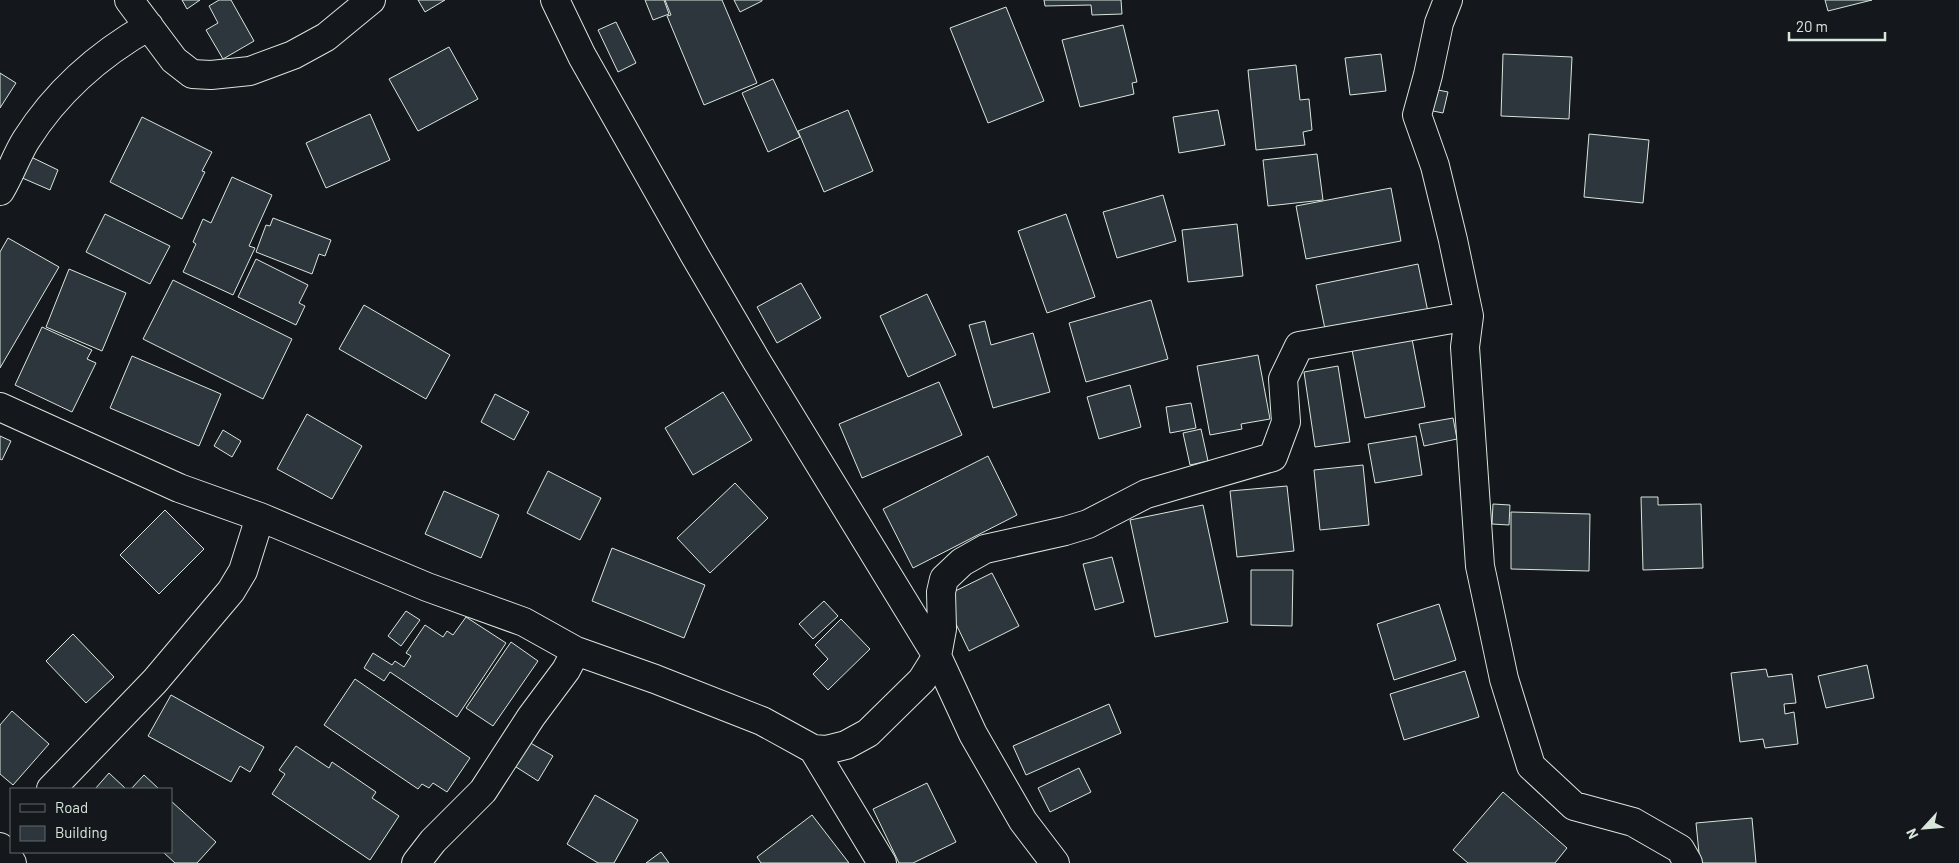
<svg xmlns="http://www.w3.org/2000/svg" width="1959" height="863" font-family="Barlow,sans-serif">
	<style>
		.building { fill: #2c363c; stroke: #d8e6dc }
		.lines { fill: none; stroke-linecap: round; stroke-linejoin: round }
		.minor-casing { stroke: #d8e6dc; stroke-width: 30 }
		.minor { stroke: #14181c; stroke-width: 28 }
	</style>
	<rect width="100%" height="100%" fill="#14181c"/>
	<path class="building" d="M182,0h18l-13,9z
		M219,0h12l23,41 -31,18 -17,-29 12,-7 -9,-17z
		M418,0h27l-20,12z
		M645,0h19l5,14 -16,6z
		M665,0h57l35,83 -53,22 -37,-89 4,-1z
		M734,0h28v1l-22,11z
		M1044,0h77l1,14 -30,1 -1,-10 -46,1z
		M1825,0h47l-44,11z
		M1006,7l38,94 -56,22 -38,-95z
		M616,22l20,41 -18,9 -20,-42z
		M1123,25l14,57 -5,1 2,11 -54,13 -18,-67z
		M449,47l29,52 -60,32 -29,-52z
		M1381,54l5,37 -36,4 -5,-37z
		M1503,54l69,3 -3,62 -68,-3z
		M1296,65l4,35 9,-1 3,31 -9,2 2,13 -49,5 -8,-80z
		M0,73l16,10 -16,25z
		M773,79l27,58 -32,15 -26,-59z
		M1428,88l20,4 -5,21 -20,-4z
		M848,110l25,61 -49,21 -26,-61z
		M1218,110l7,35 -46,8 -6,-36z
		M370,114l20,46 -64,28 -20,-45z
		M142,117l70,35 -10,19 3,1 -23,47 -72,-37z
		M1589,134l60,6 -6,63 -59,-6z
		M1317,154l6,46 -55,6 -5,-46z
		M29,156l29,14 -8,20 -30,-13z
		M232,177l40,18 -23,51 6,2 -22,47 -50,-23 13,-28 -3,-2 10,-23 8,4z
		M1391,188l10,53 -95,18 -10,-53z
		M1163,195l13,46 -59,17 -14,-46z
		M105,214l65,32 -20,38 -64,-32z
		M1066,214l29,83 -48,16 -29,-82z
		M273,218l58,22 -6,16 -6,-2 -7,20 -56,-22 10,-27 4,1z
		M1237,224l6,52 -55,6 -6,-52z
		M8,238l51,29 -59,101v-116z
		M256,259l52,26 -9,18 6,3 -9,19 -58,-28z
		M1418,264l10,48 -102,22 -10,-49z
		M69,269l57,24 -24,58 -56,-24z
		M173,280l119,59 -29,60 -120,-60z
		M801,283l20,35 -44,25 -20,-36z
		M927,294l29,61 -48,22 -28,-61z
		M1151,300l17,59 -82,23 -17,-59z
		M364,305l86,50 -24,44 -87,-50z
		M985,321l6,24 42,-12 17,59 -57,16 -24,-83z
		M42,327l50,23 -5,9 9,4 -24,49 -57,-27z
		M1412,339l13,68 -60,11 -13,-68z
		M1258,355l12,64 -29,5 1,5 -32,6 -13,-69z
		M132,356l89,38 -22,52 -89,-38z
		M1338,366l12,76 -35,5 -11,-75z
		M939,382l23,53 -100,43 -23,-54z
		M1130,385l11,42 -42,12 -12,-42z
		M723,392l29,48 -59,35 -28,-47z
		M495,394l34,18 -15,28 -33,-18z
		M1191,403l5,25 -26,5 -4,-26z
		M307,414l55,32 -30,53 -55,-30z
		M1453,418l4,21 -33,7 -5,-22z
		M1201,429l7,32 -18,4 -7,-32z
		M223,430l18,11 -9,16 -18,-11z
		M0,436l11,5 -9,19 -2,-1z
		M1416,436l6,39 -47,8 -7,-39z
		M988,456l29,59 -104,53 -30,-59z
		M1363,465l6,60 -49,5 -6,-60z
		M548,471l53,27 -21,42 -53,-27z
		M735,483l33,35 -58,55 -33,-35z
		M1287,486l7,65 -57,6 -7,-66z
		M444,491l55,24 -18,43 -56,-24z
		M1641,497h17v8l43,-1 2,64 -60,2z
		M1493,504l17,1 -1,20 -17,-1z
		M1203,505l25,117 -73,15 -25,-117z
		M165,510l39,39 -45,45 -39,-39z
		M1511,512l79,2 -1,57 -78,-2z
		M612,548l93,37 -21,53 -92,-37z
		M1112,557l12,45 -29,8 -12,-46z
		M1251,570h42l-1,56 -41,-1z
		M992,573l27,53 -50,25 -26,-54z
		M824,601l14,15 -25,23 -14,-15z
		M1439,604l17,56 -62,20 -17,-56z
		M406,611l14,9 -19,26 -13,-10z
		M466,617l40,26 -49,74 -67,-45 -6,9 -20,-13 9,-15 19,12 3,-4 9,6 7,-11 -5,-3 19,-28 18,12 4,-6 6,4z
		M841,619l29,30 -42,41 -15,-16 15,-15 -13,-14z
		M73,634l41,43 -28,26 -40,-42z
		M511,642l27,19 -45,65 -27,-18z
		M1867,665l7,33 -48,10 -8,-32z
		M1766,669l2,8 24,-3 4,29 -12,1 1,10 9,-2 4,32 -33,4 -2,-9 -23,3 -9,-69z
		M1465,671l14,46 -75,23 -14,-46z
		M355,679l115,79 -23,34 -14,-9 -4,5 -7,-4 -4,5 -94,-64z
		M171,695l93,52 -14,25 -10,-6 -9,16 -83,-46z
		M1109,704l12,29 -95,42 -13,-29z
		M12,711l37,33 -36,41 -13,-11v-49z
		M527,741l26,15 -15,25 -25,-16z
		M296,746l33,22 3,-6 44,30 -4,6 27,18 -29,44 -98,-66 13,-20 -6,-4z
		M1079,768l12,24 -41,20 -12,-24z
		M109,773l17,16h-31z
		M144,775l15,14h-28z
		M927,783l29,59 -43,21h-14l-26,-54z
		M1503,792l64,56 -12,15h-87l-15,-13z
		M595,795l43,25 -24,43h-16l-31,-19z
		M171,801l45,41 -19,21h-22l-12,-11h8z
		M812,815l37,48h-88l-4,-6z
		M1752,818l4,45h-56l-4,-40z
		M661,852l8,11h-23z"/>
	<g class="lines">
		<defs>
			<path id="minor" d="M129,0l45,60 18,14 19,1 39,-4 43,-16 33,-18 45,-37
				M555,0l27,56 112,198 62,106 181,296 36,78 50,87 32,42
				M1448,0l-9,23 -11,52 -11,40 18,51 18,74 16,76 -4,31 15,219 24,113 27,87 43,40 59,16 47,27 8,14
				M0,191c10,-16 16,-35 26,-51 31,-49 72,-85 123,-114
				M0,407l179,81 81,29 167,70 97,35 52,29 79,28 107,42 51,28 13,1 20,-5 22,-12 54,-53 15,-24 5,-27 -1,-37 3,-13 18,-17 23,-13 80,-18 23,-7 58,-30 127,-37 13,-35 -3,-43 16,-33 170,-30
				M813,749l69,114
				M51,789l104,-108 76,-90 12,-20 17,-54
				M0,847l12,16
				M416,863l17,-22 50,-50 48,-74 35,-47 10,-19"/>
		</defs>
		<use href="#minor" class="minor-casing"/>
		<use href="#minor" class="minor"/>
	</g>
	<rect x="10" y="788" width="162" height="65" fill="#14181c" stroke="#626a69"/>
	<rect x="20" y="804" width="25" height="8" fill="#14181c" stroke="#626a69"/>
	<text x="55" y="813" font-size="15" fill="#d8e6dc">Road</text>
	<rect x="20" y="826" width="25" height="15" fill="#2c363c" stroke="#626a69"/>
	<text x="55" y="838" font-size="15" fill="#d8e6dc">Building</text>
	<g transform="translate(1924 828) rotate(244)" stroke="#14181c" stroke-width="4" paint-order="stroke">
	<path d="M0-4L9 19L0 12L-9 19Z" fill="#d8e6dc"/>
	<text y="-8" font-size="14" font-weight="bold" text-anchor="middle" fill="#d8e6dc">N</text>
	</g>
	<path d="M1789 32v8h96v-8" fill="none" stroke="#d8e6dc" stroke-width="2.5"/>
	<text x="1796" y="32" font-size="15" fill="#d8e6dc" stroke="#14181c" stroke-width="4" paint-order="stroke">20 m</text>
</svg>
